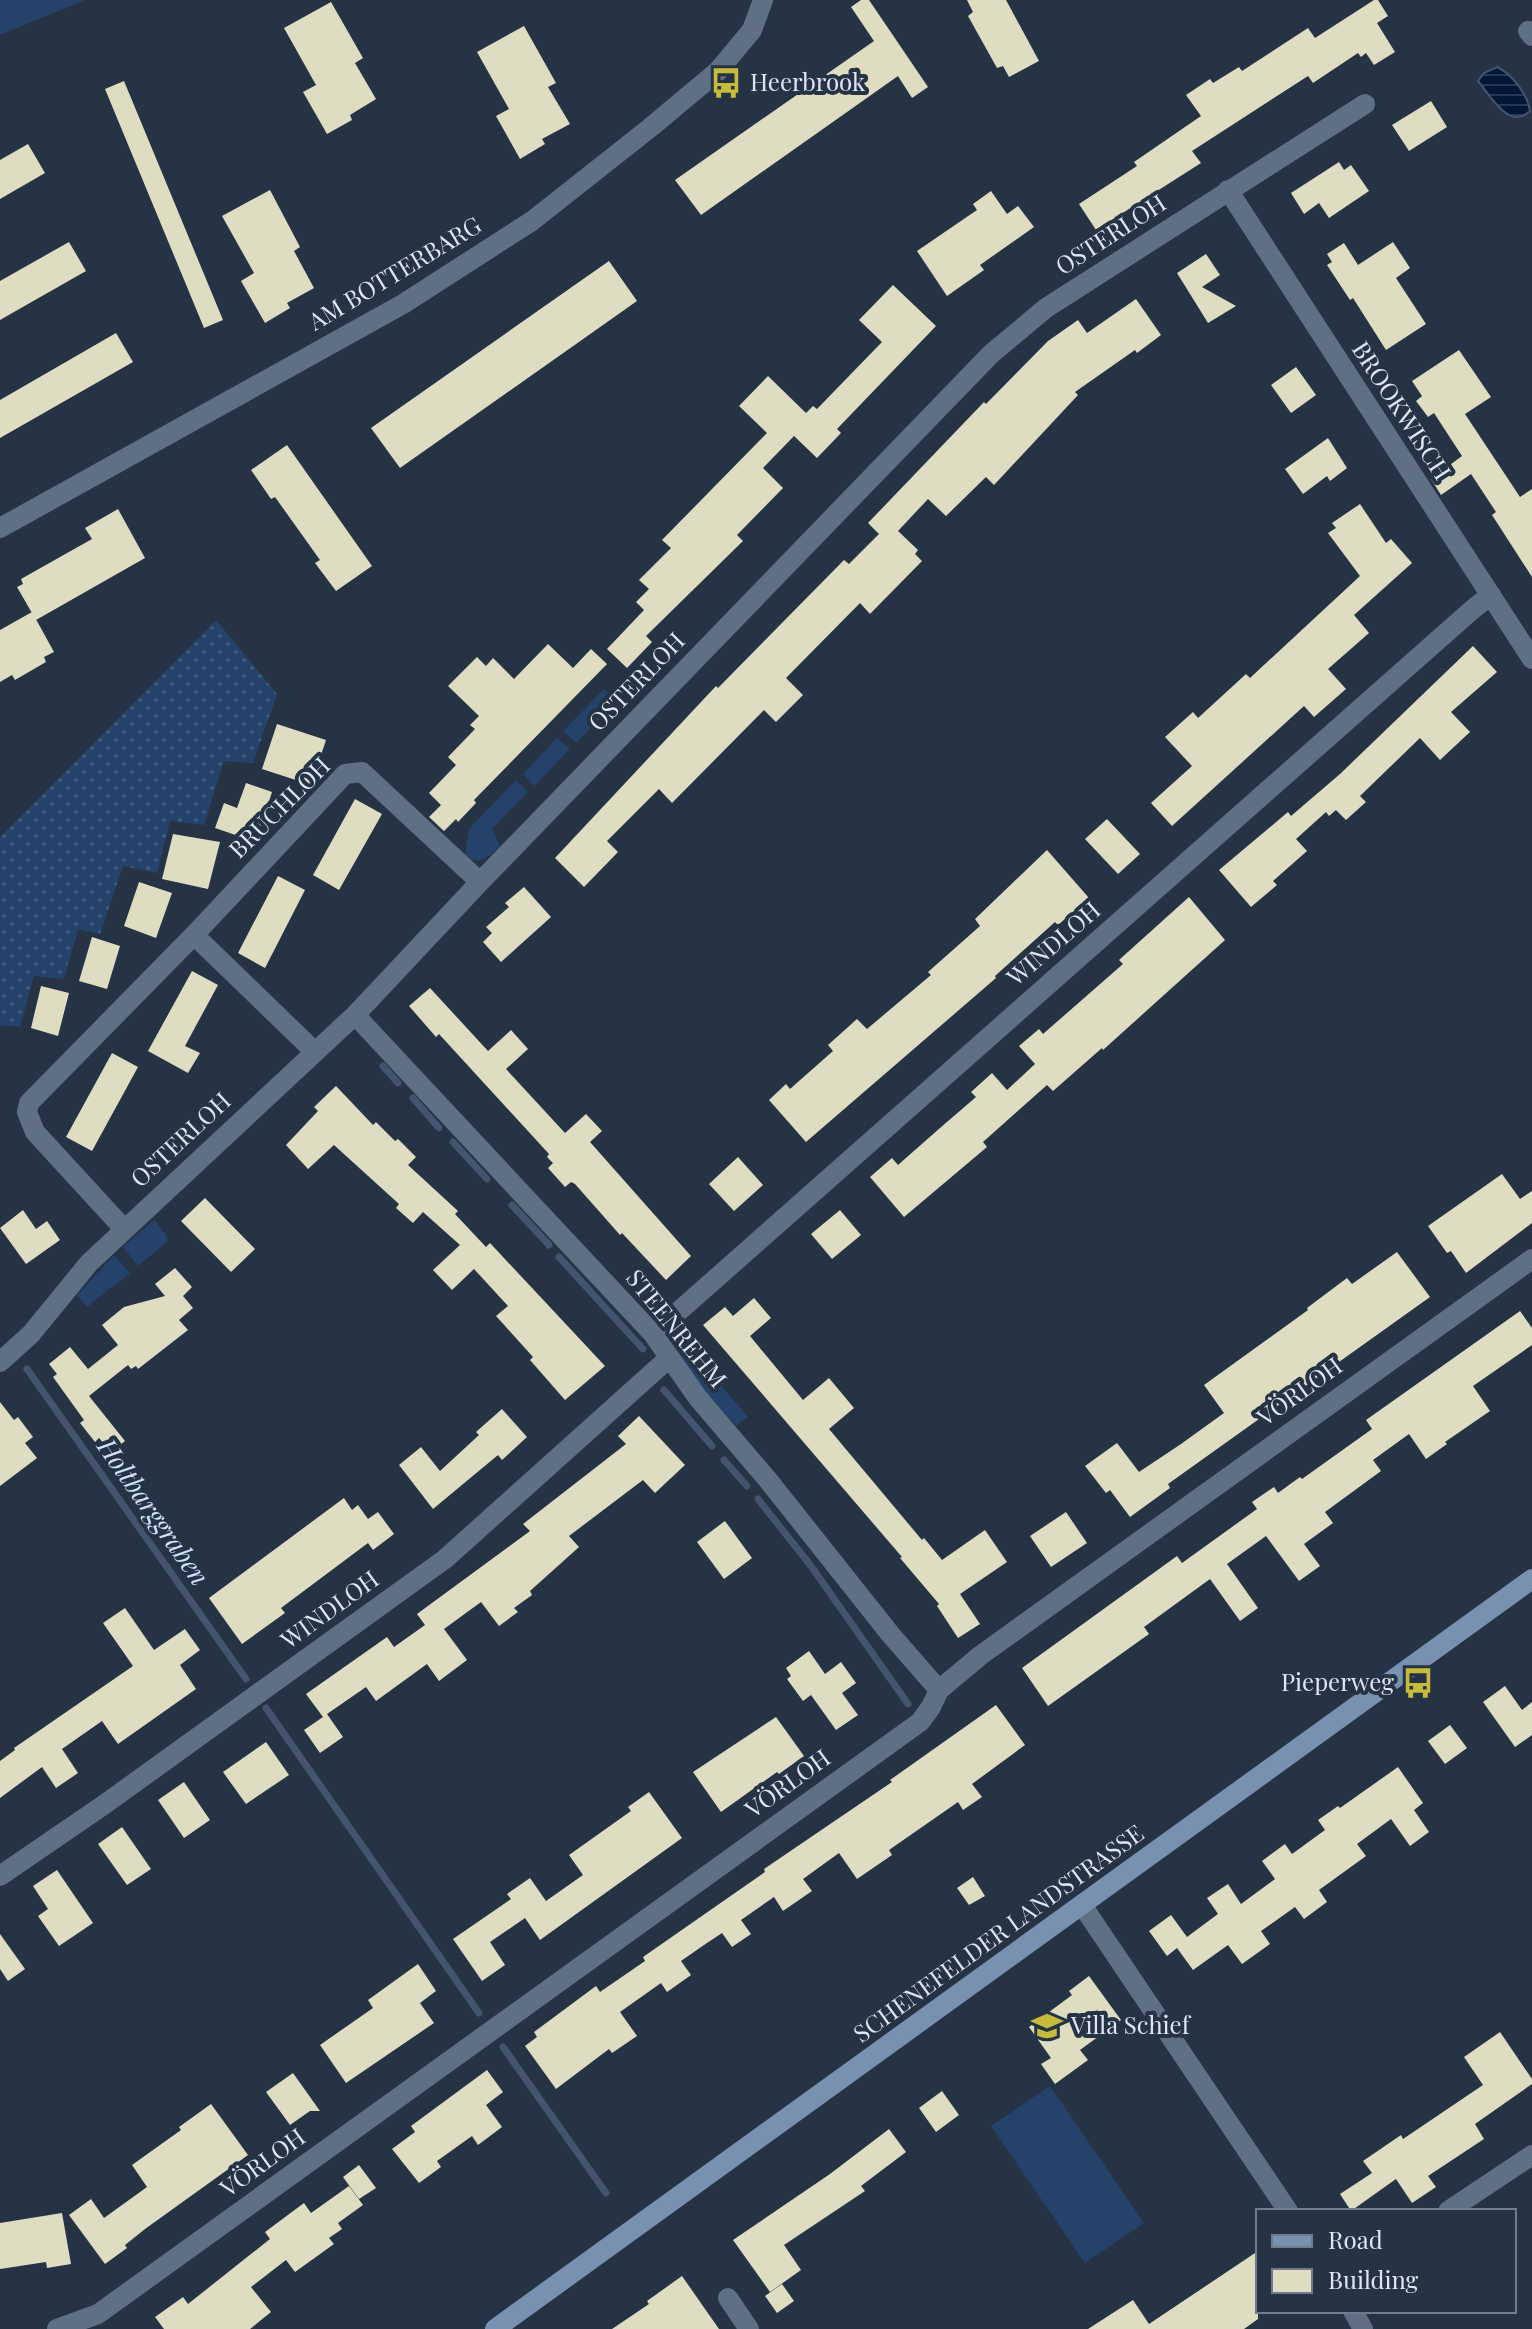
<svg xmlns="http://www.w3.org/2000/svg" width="1532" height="2329" font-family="'Playfair Display',serif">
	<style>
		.grass { fill: #25436a }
		.garden { fill: url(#garden-dots) }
		.water { fill: url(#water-rules); stroke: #43556e; stroke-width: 2 }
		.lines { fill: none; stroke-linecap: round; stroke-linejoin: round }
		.stream { stroke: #43556e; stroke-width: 7 }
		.building { fill: #dfddc1 }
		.street { stroke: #5f6f84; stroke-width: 20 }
		.secondary { stroke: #7891b1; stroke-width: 20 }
		.labels { text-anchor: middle; stroke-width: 8; stroke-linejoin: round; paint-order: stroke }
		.poi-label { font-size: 24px; fill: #dee7f3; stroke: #263345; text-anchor: start }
		.street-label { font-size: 24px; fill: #dee7f3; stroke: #263345 }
		.water-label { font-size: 26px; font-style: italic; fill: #cce2fe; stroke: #263345 }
	</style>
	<defs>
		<pattern id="garden-dots" width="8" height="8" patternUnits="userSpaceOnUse" patternTransform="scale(2)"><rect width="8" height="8" fill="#25436a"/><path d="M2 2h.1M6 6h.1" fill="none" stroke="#445e80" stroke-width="1.8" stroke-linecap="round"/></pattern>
		<pattern id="water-rules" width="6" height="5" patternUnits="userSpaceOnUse" patternTransform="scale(2)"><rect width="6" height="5" fill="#011735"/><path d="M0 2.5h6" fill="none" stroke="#263953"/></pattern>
	</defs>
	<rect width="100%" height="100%" fill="#263345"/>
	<path class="grass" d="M0,0h85l-85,35z
		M604,689l12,12 -40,42 -13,-12z
		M557,738l13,11 -36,37 -11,-12z
		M516,780l12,12 -36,37 8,17c-10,11 -20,19 -35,12l4,-29z
		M154,1220l13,16v6l-29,24 -15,-19z
		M114,1255l16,18 -43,34 -10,-12z
		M673,1330l75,87 -12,9c-17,-20 -68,-70 -63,-96z
		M1050,2086l94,137 -59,40 -94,-137z"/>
	<path class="garden" d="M216,620l61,74 -24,69 -29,-2 -20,64 -34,-4 -13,52 -34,-7 -23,68 -22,-5 -14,50 -30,-3 -14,51 -20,-2v-188z"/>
	<path class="water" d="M1497,67c15,7 31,28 33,44 -21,20 -39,-15 -52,-30l6,-8z"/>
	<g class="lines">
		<path class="stream" d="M383,1066l15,17
			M413,1098l26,30
			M453,1142l34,37
			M512,1205l37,40
			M559,1257l84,92
			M27,1369l219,310
			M664,1390l48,56
			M724,1460l23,26
			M758,1499l53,67 97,138
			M266,1708l213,305
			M503,2047l103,146"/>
	</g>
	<path class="building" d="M861,0h8l59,87 -16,11 -14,-22 -197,139 -26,-35 199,-139 -23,-34z
		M967,0h39l33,61 -30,16 -6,-11 -6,2 -29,-52 5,-4z
		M1374,0h4l10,16 -11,7 18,29 -21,13 -8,-12 -5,4 -3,-4 -45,30 -5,-7 -116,75 9,12 -105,67 -17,-26 58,-38 -3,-4 67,-46 -15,-21 24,-16 3,4 26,-16 3,4 66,-43 7,10z
		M331,2l32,56 -8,5 21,36 -26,16 2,5 -25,14 -24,-42 13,-7 -32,-57z
		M524,26l32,57 -8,4 22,37 -28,15 3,5 -25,15 -24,-43 13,-7 -32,-57z
		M124,81l99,239 -19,8 -99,-239z
		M1431,101l16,26 -38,24 -17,-26z
		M28,144l17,29 -45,26v-39z
		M1339,162l5,8 7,-5 18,26 -40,27 -10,-15 -15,11 -13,-21z
		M270,190l30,57 -6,4 20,37 -27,15 3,5 -25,15 -24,-42 13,-8 -32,-57z
		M991,191l16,23 11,-8 16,21 -54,38 4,5 -37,26 -30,-45 60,-41 -4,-6z
		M69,242l17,29 -86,49v-39z
		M1393,242l17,26 -14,10 30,46 -40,26 -33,-52 -3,2 -23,-35 5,-3 -5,-8 17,-11 14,22z
		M1206,254l14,21 -18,12 34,19 -28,17 -31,-50z
		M609,261l28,40 -237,167 -29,-40z
		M893,285l43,41 -99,103 4,4 -24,25 -23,-22 -31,32 20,20 -46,47 6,6 -97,95 6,6 -25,26 -20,-19 37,-39 -8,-8 13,-13 -10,-9 32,-32 -9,-8 105,-107 -28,-27 29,-30 38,37 7,-7 4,3 65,-67 -23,-22z
		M1136,299l25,36 -24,18 -2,-3 -60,42 3,3 -84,90 -8,-8 -40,39 -18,-17 -30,32 20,19 -3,4 7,7 -52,53 -10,-11 -74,75 17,17 -27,27 -12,-12 -92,93 -13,-14 -52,52 11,11 -34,35 -29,-29 161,-172 2,2 126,-128 5,4 30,-30 -11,-11 116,-121 2,2 62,-63 30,-21 9,13z
		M116,333l17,29 -133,76v-38z
		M1459,350l32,47 -26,17 55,83 12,-8v88l-40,-62 4,-3 -25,-38 -30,21 -10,-16 31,-23 -28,-43 -6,4 -12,-16 6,-5 -10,-15z
		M1296,367l20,28 -25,18 -20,-28z
		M1328,438l19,30 -17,13 -3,-5 -24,18 -18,-25z
		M287,445l85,121 -36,25 -21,-28 5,-3 -45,-63 -4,2 -20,-29z
		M1360,504l26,39 5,-4 21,24 -58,52 15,18 -41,36 18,20 -32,28 -10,-11 -132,120 -21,-23 41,-37 -27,-29 28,-25 5,6 48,-44 4,4 110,-102 -32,-43 8,-5 -4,-5z
		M118,509l27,49 -109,62 -19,-33 6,-3 -2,-5 71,-40 -7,-11z
		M32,612l22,40 -10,5 2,5 -31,18 -3,-5 -12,7v-52z
		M548,644l25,24 18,-19 16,15 -133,136 2,3 -18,19 -2,-3 -12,12 -15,-14 12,-12 -12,-12 27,-28 -8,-8 27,-28 -5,-4 9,-9 -31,-30 29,-29 9,9 7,-8 21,21z
		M1473,646l24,26 -46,40 19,20 -30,28 -20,-22 -60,58 6,6 -20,18 -10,-10 -7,6 -3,-4 -30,27 11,12 -34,30 4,4 -26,22 -32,-37 69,-58 3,4 49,-42z
		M277,724l49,16 -15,45 -49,-16z
		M246,783l26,9 -16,50 -41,-14 9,-25 13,5z
		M355,799l27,15 -43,76 -26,-15z
		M1107,819l33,35 -22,20 -33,-35z
		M173,834l47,8 -12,47 -46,-10z
		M1047,850l42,48 -31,27 -3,-3 -60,54 1,2 -190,164 -37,-42 17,-16 4,5 43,-38 -5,-6 29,-26 10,10 64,-54 -3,-3 52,-46 -5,-7z
		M278,876l27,14 -40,78 -27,-15z
		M139,882l33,11 -16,45 -32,-12z
		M524,887l27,30 -50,45 -18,-20 9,-9 -6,-6 23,-20 -4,-4z
		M1189,897l36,43 -122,110 -1,-2 -49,43 -6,-6 -64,57 4,5 -83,70 -34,-40 22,-19 6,7 42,-37 36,-31 -5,-5 21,-19 15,17 28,-26 -16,-18 20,-17 4,5 80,-70 -4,-4z
		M92,937l28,9 -13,43 -28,-8z
		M192,971l26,14 -33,61 15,7 -12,20 -40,-22z
		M41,986l28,7 -11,43 -27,-8z
		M430,988l58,63 23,-21 17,19 -22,20 59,64 21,-19 16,17 -12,11 101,114 -25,24 -44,-47 -2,2 -45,-51 -4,-2 -6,5 -17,-19 5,-5 -6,-6 2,-3 -110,-120 -3,3 -27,-31z
		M112,1053l26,14 -46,84 -26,-14z
		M336,1086l37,39 3,-3 19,19 3,-2 18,18 -8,8 50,46 -3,3 31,33 4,-4 115,123 -40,34 -35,-40 3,-3 -37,-41 12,-10 -34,-37 -22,21 -19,-20 27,-25 -37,-33 -10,11 -17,-15 3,-4 -65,-59 -26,24 -22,-24 32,-34 -4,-4z
		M738,1157l25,28 -29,26 -25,-27z
		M1502,1174l18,25 12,-8v32l-66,50 -15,-22 -4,2 -19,-27z
		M205,1198l50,51 -24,23 -50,-51z
		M23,1210l13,19 11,-8 13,19 -34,24 -26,-36z
		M840,1210l21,25 -29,24 -21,-25z
		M1397,1252l33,45 -262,187 2,4 -40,29 -20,-27 -4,3 -21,-27 32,-23 22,29 42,-28 43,-31 -20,-28 104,-75 -1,-2 40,-30 5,6z
		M175,1268l17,19 -9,9 10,12 -14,12 9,10 -50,39 -2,-3 -5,3 -3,-4 -39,31 36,45 -14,11 -12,-14 -4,4 -15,-19 4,-3 -31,-43 4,-3 -8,-10 21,-17 18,22 30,-24 -16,-20 22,-18 41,-11 -10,-12z
		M754,1298l17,20 -21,18 53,64 26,-22 25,30 -25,21 93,111 2,-2 18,22 43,-30 22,32 -47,32 20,30 -22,14 -21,-32 2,-2 -39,-46 2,-1 -199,-232 22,-18 8,9z
		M1520,1311l12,17v17l-59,41 17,25 -45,31 2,2 -21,15 -17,-25 -36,26 8,11 -56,41 8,11 -29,21 16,22 -21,15 -33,-45 -39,28 31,44 -18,13 -30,-42 -66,48 5,7 -101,72 -26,-38 155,-112 5,7 75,-54 -5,-7 22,-15 4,6 22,-16 2,2 70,-50 -6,-9z
		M0,1402l14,18 4,-3 15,20 -8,6 12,15 -37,28z
		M502,1409l25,28 -25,23 -4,-5 -65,54 -34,-44 22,-18 19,24 39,-36 -3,-3z
		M639,1416l46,49 -30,28 -12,-13 -74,56 10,11 -49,44 2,4 -18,13 4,4 -19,14 -18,-24 -37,27 23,31 -28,21 -12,-17 -51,37 -10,-14 -39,27 16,23 -23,16 -16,-23 19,-13 -17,-23 81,-57 7,10 31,-22 -8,-11 113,-83 -7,-7 103,-80 -8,-8z
		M344,1498l8,12 6,-5 10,14 10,-7 16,22 -21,16 -5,-7 -87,65 4,5 -43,31 -33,-46z
		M1066,1512l21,31 -36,24 -21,-31z
		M725,1521l27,37 -28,21 -27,-37z
		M125,1608l29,42 31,-21 15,21 -20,15 16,24 -78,55 -16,-23 -40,28 16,24 -22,15 -14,-21 -42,31v-37l15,-11 -1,-2 119,-82 -30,-43z
		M809,1651l16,23 16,-12 15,21 -14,10 16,22 -22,15 -25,-35 -8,6 -16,-22 4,-3 -5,-8z
		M1505,1686l17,24 10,-8v33l-17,12 -32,-45z
		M996,1705l29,40 -53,39 10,13 -19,13 -5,-8 -69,48 3,5 -35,24 -18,-26 -36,26 9,12 -29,20 -9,-14 -33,23 10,14 -19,13 -10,-14 -18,12 -23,16 10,14 -24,17 -6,-9 -41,29 17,24 -25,17 -3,-4 -53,40 -31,-43 12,-9 -3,-5 62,-46 4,6 45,-31 -2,-4 122,-85 -1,-3 128,-87 -2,-2z
		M776,1717l28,39 -25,18 -2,-2 -56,40 -28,-40z
		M1450,1725l17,23 -22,16 -17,-23z
		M266,1742l23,33 -43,29 -23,-32z
		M1398,1767l25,36 -9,7 15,22 -19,14 -19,-27 -34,25 9,12 -47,34 8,12 -23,17 -9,-12 -34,24 9,13 -28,20 -14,-19 -35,25 -16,-22 -10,8 -18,-25 22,-16 16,22 31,-23 -11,-16 21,-14 13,20 34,-25 -13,-18 23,-17 7,10 33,-24 -7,-10 20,-14 2,2z
		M184,1782l26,38 -26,18 -26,-38z
		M649,1792l33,46 -142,102 -15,-22 -35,24 15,23 -23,16 -29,-42 58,-40 -4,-5 23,-16 16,23 37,-26 -14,-20 62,-44 -3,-4z
		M122,1827l29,42 -24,16 -29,-41z
		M57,1870l36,53 -34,23 -21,-30 10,-7 -15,-23z
		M973,1877l12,19 -16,9 -12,-17z
		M0,1934l25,35 -17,12 -8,-12z
		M418,1964l18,27 -16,12 14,20 -88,60 -26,-38 53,-37 -5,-8z
		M1089,1976l32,44 -41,30 8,10 -33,24 -14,-20 10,-6 -22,-31 43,-32 -3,-4z
		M1500,2032l32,47v5l-57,40 9,15 -56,37 8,11 -24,16 -16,-24 -45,32 -11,-17 32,-21 -9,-12 38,-26 2,4 80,-54 -19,-28z
		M487,2070l16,22 -17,13 16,22 -24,18 -6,-9 -35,25 4,6 -22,16 -27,-34 23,-17 -4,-6z
		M293,2073l27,38h-10l-20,14 -24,-33z
		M942,2091l17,24 -23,17 -17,-24z
		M211,2104l37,51 -103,74 -20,16 2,3 -22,16 -36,-49 22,-16 13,19 43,-31 -15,-22 49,-35 -2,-3z
		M889,2129l17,23 -45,34 4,5 -81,54 17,25 -31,22 -37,-52 97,-66z
		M359,2165l17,23 -17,11 -16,-22z
		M349,2186l14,19 -25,18 4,6 -13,9 5,6 -39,28 -9,-12 -35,27 20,25 -21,17h-86l-9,-12 28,-20 5,7 82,-65 -5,-7 39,-29 7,10z
		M62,2213l9,51 -24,4 -1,-6 -46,7v-46z
		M1258,2251v68l-14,10h-156l45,-29 16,24z
		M682,2276l37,53h-107l37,-25 -2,-3z
		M782,2284l12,17 -17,12 -12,-17z"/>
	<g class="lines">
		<path class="street" d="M1528,31l4,5
			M1228,190l304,469
			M0,528l403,-224 129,-83 119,-94 67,-56 34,-41 11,-30
			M194,935l121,117
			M355,1015l298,319 45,64 70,82 123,155 48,55
			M124,1229l-89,-97 -8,-20 2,-9 165,-168 151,-161 17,-2 118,110
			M653,1334l820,-725 18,-14
			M0,1362l31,-28 58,-71 266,-248 125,-133 511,-528 55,-46 319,-204
			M0,1876l105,-72 340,-245 224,-201
			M1082,1905l206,306
			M1448,2211l84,-56
			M728,2298l21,31
			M1353,2311l10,18
			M57,2329l41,-15 822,-592 11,-15 8,-17 42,-35 551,-396"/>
		<path class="secondary" d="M495,2329l1037,-750"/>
	</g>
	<defs>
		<symbol id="bus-bare" viewBox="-9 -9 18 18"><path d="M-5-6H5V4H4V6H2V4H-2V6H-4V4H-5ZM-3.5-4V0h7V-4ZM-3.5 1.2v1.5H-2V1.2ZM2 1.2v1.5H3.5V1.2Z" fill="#c8bb3b" stroke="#263345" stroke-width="2.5" paint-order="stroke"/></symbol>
		<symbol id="school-bare" viewBox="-9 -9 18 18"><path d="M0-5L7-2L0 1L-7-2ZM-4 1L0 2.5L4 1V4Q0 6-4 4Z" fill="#c8bb3b" stroke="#263345" stroke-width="2.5" paint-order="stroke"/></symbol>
	</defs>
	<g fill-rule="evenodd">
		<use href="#bus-bare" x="704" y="61" width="44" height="44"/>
		<use href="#bus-bare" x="1396" y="1661" width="44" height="44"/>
		<use href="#school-bare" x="1025" y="2004" width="44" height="44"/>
	</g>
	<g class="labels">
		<g class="poi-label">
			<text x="750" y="91">Heerbrook</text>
			<text x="1394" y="1691" text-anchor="end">Pieperweg</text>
			<text x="1071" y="2034">Villa Schief</text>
		</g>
		<g class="street-label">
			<text transform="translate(1111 235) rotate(-33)" y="8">OSTERLOH</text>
			<text transform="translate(395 274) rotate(-31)" y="8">AM BOTTERBARG</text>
			<text transform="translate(1401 411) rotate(57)" y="8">BROOKWISCH</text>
			<text transform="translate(637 682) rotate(-46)" y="8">OSTERLOH</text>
			<text transform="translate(280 808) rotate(-45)" y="8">BRUCHLOH</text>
			<text transform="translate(1054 944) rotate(-41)" y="8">WINDLOH</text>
			<text transform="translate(181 1140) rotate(-43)" y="8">OSTERLOH</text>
			<text transform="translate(676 1329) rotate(51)" y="8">STEENREHM</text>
			<text transform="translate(1300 1392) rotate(-36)" y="8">VÖRLOH</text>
			<text transform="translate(330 1610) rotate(-36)" y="8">WINDLOH</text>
			<text transform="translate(788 1784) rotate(-36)" y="8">VÖRLOH</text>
			<text transform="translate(999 1934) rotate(-36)" y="8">SCHENEFELDER LANDSTRASSE</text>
			<text transform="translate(263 2163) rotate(-36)" y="8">VÖRLOH</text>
		</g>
		<g class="water-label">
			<text transform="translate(153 1512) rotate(55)" y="9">Holtbarggraben</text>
		</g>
	</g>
	<rect x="1256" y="2209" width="260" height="104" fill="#263345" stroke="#707b8b" stroke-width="2"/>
	<rect x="1272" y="2235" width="40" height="12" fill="#7891b1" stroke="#707b8b" stroke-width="2"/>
	<text x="1328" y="2249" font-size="24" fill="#dee7f3">Road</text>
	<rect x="1272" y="2269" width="40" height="24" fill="#dfddc1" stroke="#707b8b" stroke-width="2"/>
	<text x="1328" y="2289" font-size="24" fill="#dee7f3">Building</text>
</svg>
